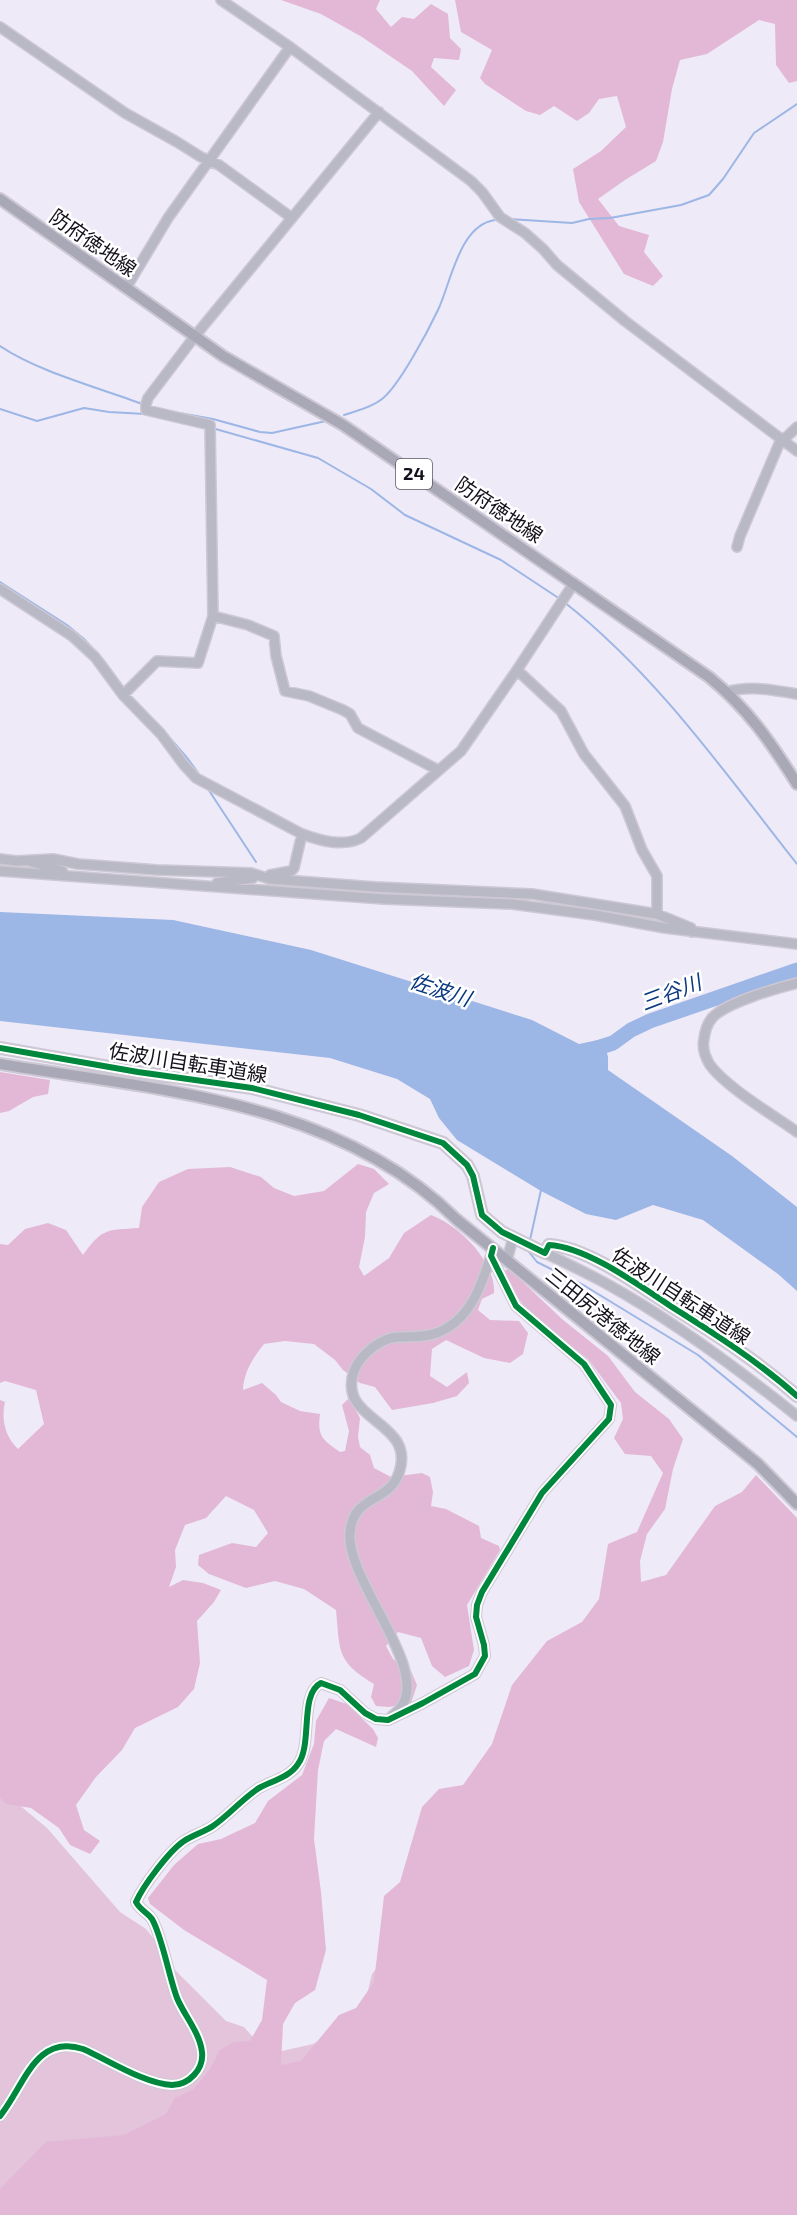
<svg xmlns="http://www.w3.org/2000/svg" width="797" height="2215" font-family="'Exo 2','Noto Sans JP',sans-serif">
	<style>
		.green { fill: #e3c4db }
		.forest { fill: #e2b8d6 }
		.water { fill: #9cb6e5 }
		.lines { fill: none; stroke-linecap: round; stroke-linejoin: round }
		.stream { stroke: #9cb6e5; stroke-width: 2 }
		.river { stroke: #9cb6e5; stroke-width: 15 }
		.minor-casing { stroke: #cdc8d4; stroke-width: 12 }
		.major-casing { stroke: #cdc8d4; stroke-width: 14 }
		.minor { stroke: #b8b9c4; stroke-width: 9 }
		.major { stroke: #a8a8b7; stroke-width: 10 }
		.cycleway-casing { stroke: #fff; stroke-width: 10 }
		.cycleway { stroke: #00873e; stroke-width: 6 }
		.labels { text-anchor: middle; stroke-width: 5; stroke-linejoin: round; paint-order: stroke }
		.shield { fill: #fff; stroke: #5b5860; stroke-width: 1.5 }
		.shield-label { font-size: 18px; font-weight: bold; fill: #15111c }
		.street-label { font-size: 20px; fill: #15111c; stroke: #fff }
		.water-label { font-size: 21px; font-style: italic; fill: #0a3981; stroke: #fff }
	</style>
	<rect width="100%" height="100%" fill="#efeaf8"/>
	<path class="green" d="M0,1789l47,39 73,84 26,17 8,10 10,20 62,62 18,6 17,19 21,5 31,-7 48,-25 11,-45 17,-22 253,-64 -642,327z"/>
	<path class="forest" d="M281,0h99l-4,9 15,18 11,-10 12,2 17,-15 17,10 2,24 11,11 -2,11 -25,-2 -3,9 25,23 -12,16 -32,-35 -50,-34 -41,-23z
		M455,0h342v81l-8,2 -13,-18 -1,-41 -16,-4 -52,34 -27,6 -8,29 -9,53 -7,19 -31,19 -27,19 21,27 30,9 -5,17 19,24 -10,10 -29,-12 -45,-72 -6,-33 28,-18 25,-24 -9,-31 -18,3 -10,14 -12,8 -23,-15 -14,9 -14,-4 -41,-27 -5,-6 12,-28 -31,-18z
		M0,1072l50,8 -2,14 -15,3 -24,14 -9,2z
		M358,1164l16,5 15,15 -15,9 -8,19 -1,25 -6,30 5,9 25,-18 15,-25 27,-18c28,10 65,47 63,78l-12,6 -4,11 12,10 29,1 9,12 -5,21 -13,9 -26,-5 -38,-18 -14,9 -2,27 17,11 20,-15 2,11 -12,13 -24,7 -41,7 -17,-23 -15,-4 -17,-13 -8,-10 -21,-16 -29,-3 -21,3c-11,14 -20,27 -21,46l19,-7 14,12 5,7 19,9 20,3c-3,23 3,26 20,38l5,-1 4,-20 -7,-26 7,-7 11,20 -2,19 2,10 10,8 4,13 17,9 31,-4 8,4 3,15 -2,14 15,3 33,17 2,12 18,8 1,4 -33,55 7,45 -5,16 -24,11 -13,-11 -11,-28 -23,-6 -12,14 7,13 18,12 6,14 -6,18 -22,4 -13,-1 -5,-9 3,-13c-38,-23 -34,-33 -38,-74l-32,-21 -29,-8 -29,7 -37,-14 -11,-9 1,-10 33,-12 24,4 12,-14 -14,-23 -28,-14 -20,22 -21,7 -10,25 1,17 -7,20 14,-7 20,3 18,7 -7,12 -17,19 3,42 -6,26 -16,18 -43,21 -13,22 -26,27 -20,28 8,25 16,11 -10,13 -20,-9 -11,-17 -28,-20 -25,-4 -6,-6v-398l5,2c-4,18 0,34 13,47l26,-25 -8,-34 -31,-9 -5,2v-139l8,1 17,-16 23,-6 18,7 17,25c19,-27 24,-25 56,-27l3,-21 17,-25 29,-13 42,-2 31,10 13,11 20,8 30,-5z
		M509,1269l53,50 46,37 27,36 34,27 14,20 -10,30 -8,40 -18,25 -7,27 1,21 25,-7 49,-69 27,-14 14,-17 41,43v697h-797v-26l46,-47 78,-7 42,-21 9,-16 19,-9 16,-20 10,-19 14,-8 16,-1 12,-21 5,-40 -83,-50 -34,-26 -2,-6 26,-33 24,-21 23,-5 34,-16 13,-22 34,-26 12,-31 2,-23 13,-23 18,6 26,25 5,9 -2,9 -40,-18 -12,12 -6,29 -4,69 7,53 5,58 -11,40 -20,13 -12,21 -2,41 20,-4 38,-46 17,-7 18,-26 10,-86 16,-14 22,-75 17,-18 24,-4 29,-41 20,-59 35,-44 35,-19 17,-23 9,-55 29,-12 26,-59 -12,-17 -26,-2 -11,-16 9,-19 -2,-16 -33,-44 -60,-47 -27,-40z"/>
	<path class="water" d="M0,912l173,8 138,30 221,70 47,24 24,-5 5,18v13l124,86 65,51v84l-19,-17 -75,-54 -50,-15 -37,15 -30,-6 -45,-23 -84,-51 -18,-22 -9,-19 -33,-20 -67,-21 -330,-37z"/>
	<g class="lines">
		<path class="stream" d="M509,219l63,4 17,-4 21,-1 71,-13 28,-10 14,-16 31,-46 43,-29
			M0,346c39,26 97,41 142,58
			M0,409l37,12 47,-13 25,4 36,2
			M168,411l45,8 47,13 12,1 54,-12
			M344,415c12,-4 27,-7 38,-16 17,-13 46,-68 56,-89 13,-27 21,-85 57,-90
			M212,428l106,30 53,31 34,26 96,45 59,39
			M0,582l67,43 17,14 21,23 19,26
			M564,602c92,72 161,171 233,262
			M157,723l31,36 11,15
			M208,789l48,73
			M530,1240l11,-50
			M529,1249v3l8,10 48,24 113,69 99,82"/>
		<path class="river" d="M585,1052l28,-9 18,-13 19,-9 147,-51"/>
		<defs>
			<path id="minor" d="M221,0l69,47 181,134 11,11 18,25 25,16 18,16 14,16 68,56 172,130
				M0,27l125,86 52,29 24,15 18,8 73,53
				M379,112l-184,224 -47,62 -2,6v6l64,15 3,191 35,9 26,11 2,20 9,35 24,5 34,14 7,4 8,14 80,42
				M126,288l42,-70 122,-171
				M737,547l3,-11 39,-92 18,-17
				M0,589l72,47 23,21 28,38 38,39 23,31 12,13 106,56c19,7 41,13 59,4l100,-87 56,-81 57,-87
				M517,670l44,41 23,43 41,52 17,44 15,26v38
				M727,692c23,-7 46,-2 70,2
				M123,695l34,-34 41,2 15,-47
				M0,859l16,2 37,-2 25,5 79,6 94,3 19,6 105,8 157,7 125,20 34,14 1,4
				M29,861l33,10 2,3
				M0,871l384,28 128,5 83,11 70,13 132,16
				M270,875l21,-4 3,-3 8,-34
				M217,883l36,-5
				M797,983c-20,5 -72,20 -85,35 -5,6 -7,13 -8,21 -2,9 1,18 6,26 16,22 63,50 87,67
				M545,1253c21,10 42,20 62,31 67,37 130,84 190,132
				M507,1260l6,-22
				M392,1716c3,-3 8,-6 10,-10 26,-40 -56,-126 -52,-173 3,-39 39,-30 49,-60 18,-53 -63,-51 -45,-102 6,-16 27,-34 45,-34 18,-1 32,1 48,-9 26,-15 35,-46 44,-72
				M0,2116c24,-29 35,-83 83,-67 25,11 62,35 89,36 17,0 32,-16 30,-33 -2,-19 -18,-37 -25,-54 -8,-21 -15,-62 -25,-79 -5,-7 -12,-9 -16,-17 7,-16 33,-51 48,-61 9,-6 20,-9 29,-15 16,-11 29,-27 46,-38 13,-7 31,-11 39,-24 15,-20 1,-70 23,-81l19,7 25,23 11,6 12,1 35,-17 52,-29 10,-18 -1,-11 -8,-28 1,-12 5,-13 60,-99 67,-74 2,-14 -27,-41 -68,-58 -25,-50 2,-8"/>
			<path id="major" d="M0,199l223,157 120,69 366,252c39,32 61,64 88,107
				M0,1048l138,24 114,16 107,27 84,28 24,22 6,11 9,39 20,17 43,21 4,-8c38,2 91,41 123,62 43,27 87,55 125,89
				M0,1064c157,26 336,36 456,155l302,245 39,40"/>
		</defs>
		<use href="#minor" class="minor-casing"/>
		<use href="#major" class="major-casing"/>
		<use href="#minor" class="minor"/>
		<use href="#major" class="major"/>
		<defs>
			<path id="cycleway" d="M0,1048l138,24 114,16 107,27 84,28 24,22 6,11 9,39 20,17 43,21 4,-8c38,2 91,41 123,62 43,27 87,55 125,89
				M0,2116c24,-29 35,-83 83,-67 25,11 62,35 89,36 17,0 32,-16 30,-33 -2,-19 -18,-37 -25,-54 -8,-21 -15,-62 -25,-79 -5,-7 -12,-9 -16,-17 7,-16 33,-51 48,-61 9,-6 20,-9 29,-15 16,-11 29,-27 46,-38 13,-7 31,-11 39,-24 15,-20 1,-70 23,-81l19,7 25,23 11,6 12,1 35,-17 52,-29 10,-18 -1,-11 -8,-28 1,-12 5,-13 60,-99 67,-74 2,-14 -27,-41 -68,-58 -25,-50 2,-8"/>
		</defs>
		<use href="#cycleway" class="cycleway-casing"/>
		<use href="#cycleway" class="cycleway"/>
	</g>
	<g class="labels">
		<rect class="shield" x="396" y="459" width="36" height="30" rx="4.5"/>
		<g class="shield-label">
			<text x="414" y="480">24</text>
		</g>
		<g class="street-label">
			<text transform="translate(93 243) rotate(35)" y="7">防府徳地線</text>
			<text transform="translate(499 510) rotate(34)" y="7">防府徳地線</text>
			<text transform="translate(188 1063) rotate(9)" y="7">佐波川自転車道線</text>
			<text transform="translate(681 1296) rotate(33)" y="7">佐波川自転車道線</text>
			<text transform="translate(603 1316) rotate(39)" y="7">三田尻港徳地線</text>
		</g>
		<g class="water-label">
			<text transform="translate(440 990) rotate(18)" y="7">佐波川</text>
			<text transform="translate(671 993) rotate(-21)" y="7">三谷川</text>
		</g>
	</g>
</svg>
